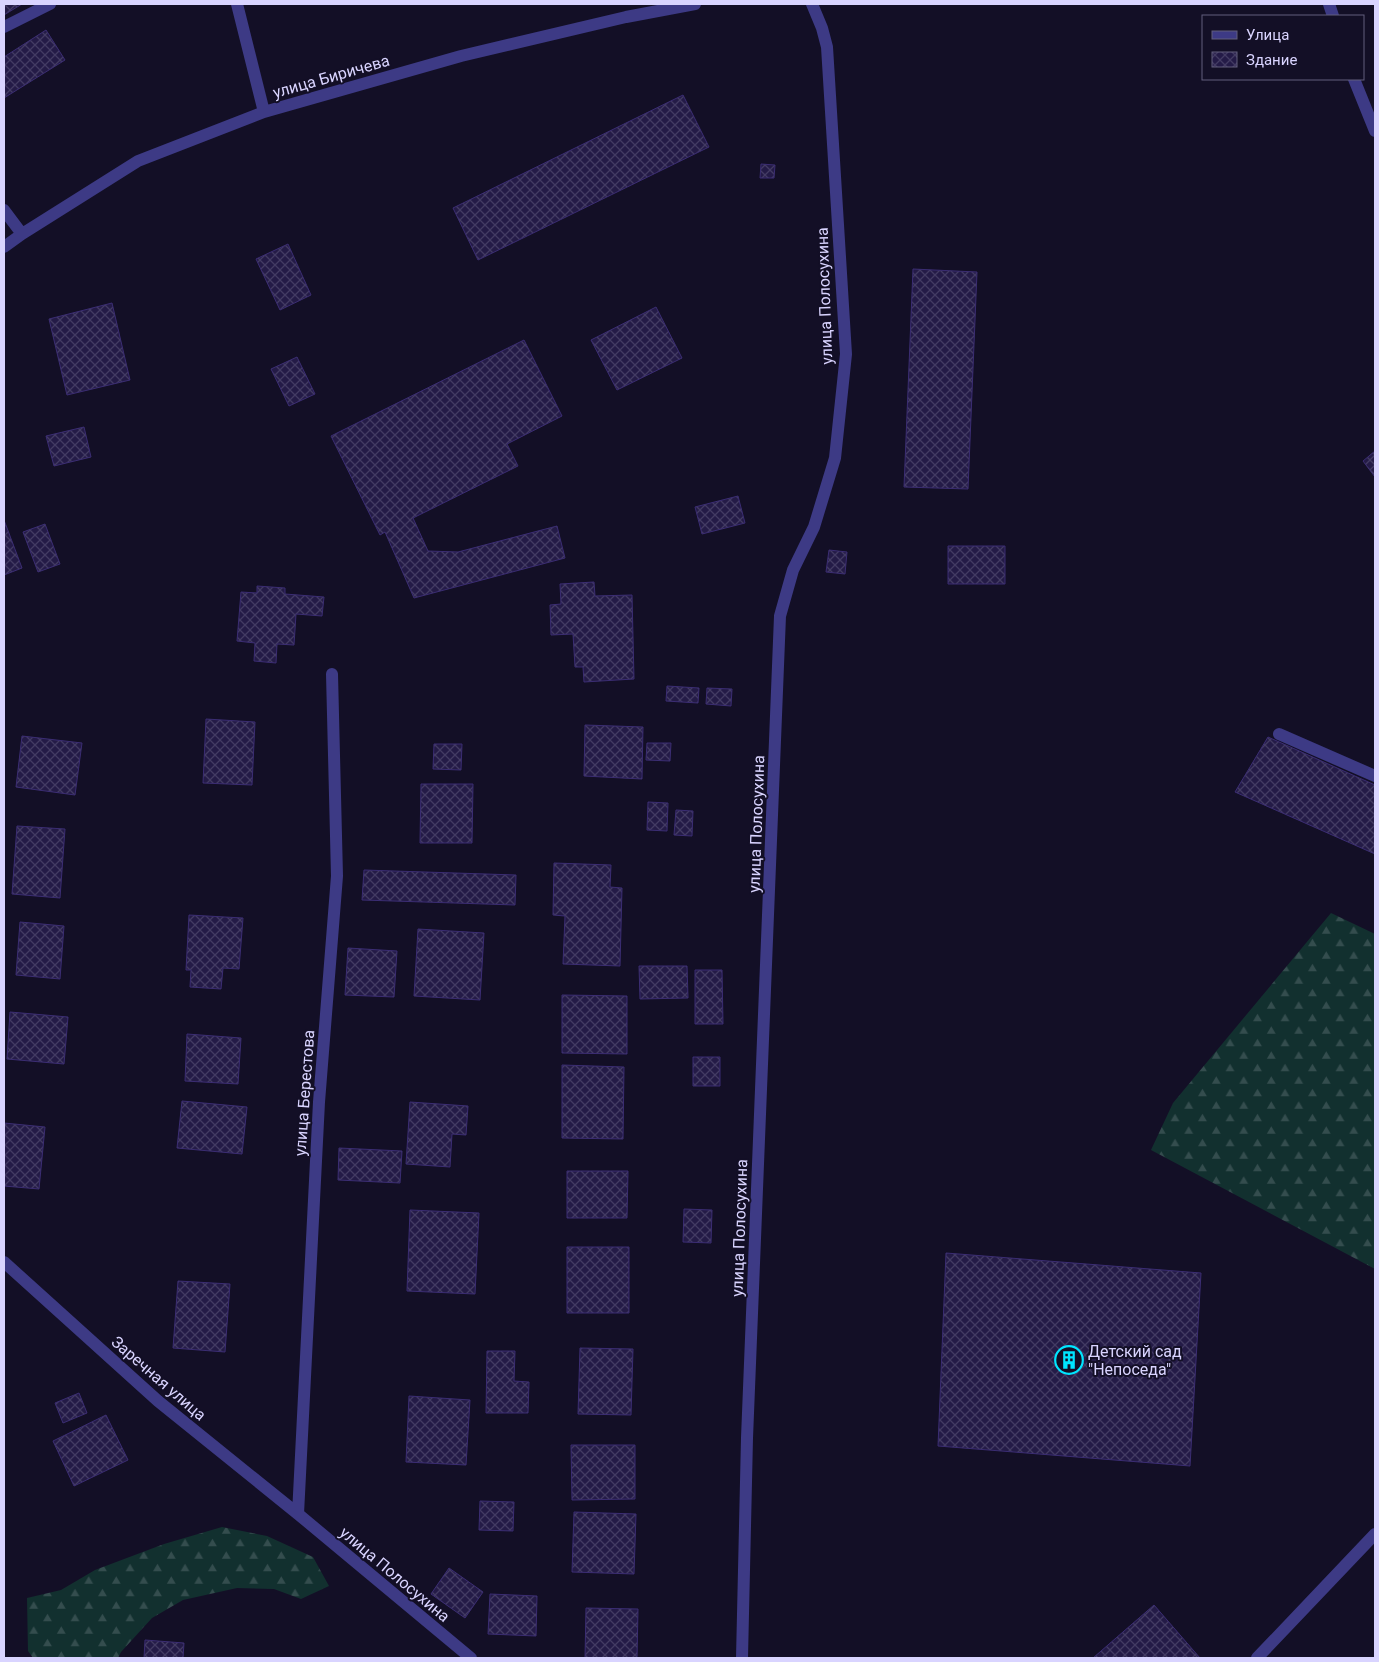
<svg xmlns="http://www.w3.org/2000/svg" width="1379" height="1662" font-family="Roboto,sans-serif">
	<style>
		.forest { fill: url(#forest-firs) }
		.building { fill: url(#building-cross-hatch); stroke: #3b2d73 }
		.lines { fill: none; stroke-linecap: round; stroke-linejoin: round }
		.minor { stroke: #3d3a85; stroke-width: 12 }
		.labels { text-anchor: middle; stroke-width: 4; stroke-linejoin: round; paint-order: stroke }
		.street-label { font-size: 16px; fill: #d9d4ff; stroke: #130f26 }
		.poi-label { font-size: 16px; fill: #d9d4ff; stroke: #130f26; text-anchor: start }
	</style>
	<defs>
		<pattern id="forest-firs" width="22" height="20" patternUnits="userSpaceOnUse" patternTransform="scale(1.25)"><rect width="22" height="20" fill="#12302f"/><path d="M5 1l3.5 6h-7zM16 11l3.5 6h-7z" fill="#344d4e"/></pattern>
		<pattern id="building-cross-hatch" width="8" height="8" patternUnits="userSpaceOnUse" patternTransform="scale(1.25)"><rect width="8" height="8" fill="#241b47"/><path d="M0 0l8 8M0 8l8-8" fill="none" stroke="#433b63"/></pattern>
	</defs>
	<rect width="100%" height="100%" fill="#130f26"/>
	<path class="forest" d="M1331,913l44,21v335l-224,-119 22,-47z
		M222,1527l45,9 46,21 16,29 -28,13 -27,-10 -37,-1 -54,12 -31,18 -31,34 -3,6h-85l-5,-7 -1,-53 34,-8 34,-20 69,-26z"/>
	<path class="building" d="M4,4h18l-18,11z
		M46,30l19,30 -61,38v-41z
		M683,95l26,52 -231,113 -25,-52z
		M761,164l14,1 -1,13h-14z
		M288,244l23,51 -31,15 -24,-51z
		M913,269l64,3 -9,217 -64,-2z
		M112,303l18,77 -63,15 -18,-76z
		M656,307l26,51 -65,32 -26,-50z
		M524,340l38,76 -55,28 11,22 -105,52 15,33 30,1 99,-26 8,32 -151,40 -29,-66 -5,3 -49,-99z
		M297,357l18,37 -26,12 -18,-37z
		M84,427l7,30 -37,9 -8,-30z
		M1375,451v26l-12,-16z
		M738,496l7,27 -43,11 -7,-27z
		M4,520l18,48 -18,7z
		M45,524l15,40 -22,8 -15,-40z
		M948,546h57v38h-57z
		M829,550l18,2 -2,22 -19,-2z
		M594,582l1,14 37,-1 2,84 -50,3 -1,-15h-8l-2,-33 -22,1 -1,-30 11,-1 -1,-20z
		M257,586l28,2v6l39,3 -2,19 -26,-2 -2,31 -17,-1 -1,19 -22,-2 1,-18 -18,-2 4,-49 16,1z
		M667,686l32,2 -1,15 -32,-2z
		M707,688l25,1 -1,17 -25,-2z
		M206,719l49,3 -3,63 -49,-2z
		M585,725l58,2 -1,52 -58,-3z
		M22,736l60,7 -7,52 -59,-8z
		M1268,737l107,48v69l-140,-62z
		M647,743h24l-1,18 -24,-1z
		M434,744h28l-1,26 -28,-1z
		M421,784h52l-1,59h-52z
		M648,802l20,1 -1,28 -20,-1z
		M676,810l17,1 -1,25 -18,-1z
		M17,826l48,3 -5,69 -48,-4z
		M554,863l57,2 -1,22 12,1 -2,78 -57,-2 2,-48 -12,-1z
		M364,870l152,5 -1,30 -153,-5z
		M189,915l54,3 -4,51 -16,-1 -2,21 -31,-2 1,-17h-5z
		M20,922l44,4 -4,53 -44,-4z
		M418,929l66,4 -4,67 -66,-4z
		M348,948l49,3 -3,46 -49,-2z
		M639,966h48l1,32 -48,1z
		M695,970h27l1,54h-28z
		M562,995l65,1v58l-65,-1z
		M10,1012l58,5 -4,47 -57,-5z
		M187,1034l54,4 -3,46 -53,-3z
		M693,1057h27v29h-27z
		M562,1065l62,2 -1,72 -61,-1z
		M182,1101l65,6 -5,47 -65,-6z
		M410,1102l58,4 -2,29 -14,-1 -2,33 -44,-3z
		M4,1123l41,4 -6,62 -35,-3z
		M339,1148l63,3 -2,32 -62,-3z
		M567,1171h61l-1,47h-60z
		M684,1209l28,1 -1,33 -28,-1z
		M410,1210l69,3 -4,81 -68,-3z
		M567,1247h62v66h-62z
		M946,1253l255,20 -11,193 -252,-20z
		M178,1281l52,3 -5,68 -52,-4z
		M580,1348l53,1 -2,66 -53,-1z
		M487,1351h28l-1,30 15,1 -1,31h-42z
		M79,1393l8,20 -24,10 -8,-20z
		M409,1396l61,4 -4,65 -60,-3z
		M106,1415l22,45 -54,26 -21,-45z
		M571,1445h64v54l-63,1z
		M480,1501l34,1 -1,29 -34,-1z
		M574,1512l62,2 -2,60 -62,-2z
		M449,1568l34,24 -18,26 -34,-24z
		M490,1594l47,2 -1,40 -48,-2z
		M1154,1605l46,53h-107z
		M586,1608l52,1 -1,49h-52z
		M145,1640l39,3 -1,15h-39z"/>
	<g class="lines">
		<path class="minor" d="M237,4l27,108
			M1329,4l4,12
			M4,27l46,-23
			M1354,79l21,52
			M4,210l18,24
			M4,247l18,-13 116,-73 126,-49 197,-56 165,-39 69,-13
			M1279,734l96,42
			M4,1262l154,139 140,113 173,144
			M298,1514l21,-412 18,-226 -5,-202
			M742,1658l5,-220 33,-822 13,-46 21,-43 21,-69 11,-104 -19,-307 -5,-19 -10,-24
			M1257,1658l118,-124"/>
	</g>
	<defs>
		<symbol id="building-ring" viewBox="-11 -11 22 22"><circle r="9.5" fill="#130f26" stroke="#00e5ff" stroke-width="1.5"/><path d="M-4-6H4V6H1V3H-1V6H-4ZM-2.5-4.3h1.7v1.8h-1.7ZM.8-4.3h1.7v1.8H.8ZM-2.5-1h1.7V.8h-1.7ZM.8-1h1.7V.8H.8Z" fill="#00e5ff"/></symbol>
	</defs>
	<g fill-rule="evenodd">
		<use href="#building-ring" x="1053" y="1344" width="32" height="32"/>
	</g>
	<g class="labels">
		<g class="street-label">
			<text transform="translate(331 76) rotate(-16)" y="6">улица Биричева</text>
			<text transform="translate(824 296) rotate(-92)" y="6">улица Полосухина</text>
			<text transform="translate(756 824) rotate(-88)" y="6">улица Полосухина</text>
			<text transform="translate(304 1093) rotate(-86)" y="6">улица Берестова</text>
			<text transform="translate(739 1228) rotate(-88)" y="6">улица Полосухина</text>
			<text transform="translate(159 1378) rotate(41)" y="6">Заречная улица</text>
			<text transform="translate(395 1574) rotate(40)" y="6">улица Полосухина</text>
		</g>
		<g class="poi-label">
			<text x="1088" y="1357">Детский сад<tspan x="1088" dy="18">"Непоседа"</tspan></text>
		</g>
	</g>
	<rect width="1379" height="1662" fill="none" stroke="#d9d4ff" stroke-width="10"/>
	<rect x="1202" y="15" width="162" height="65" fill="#130f26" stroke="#625e7d"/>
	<rect x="1212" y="31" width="25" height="8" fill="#3d3a85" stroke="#625e7d"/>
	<text x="1246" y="40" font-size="15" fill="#d9d4ff">Улица</text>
	<rect x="1212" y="52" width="25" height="15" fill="url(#building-cross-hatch)" stroke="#625e7d"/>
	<text x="1246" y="65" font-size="15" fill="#d9d4ff">Здание</text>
</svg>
